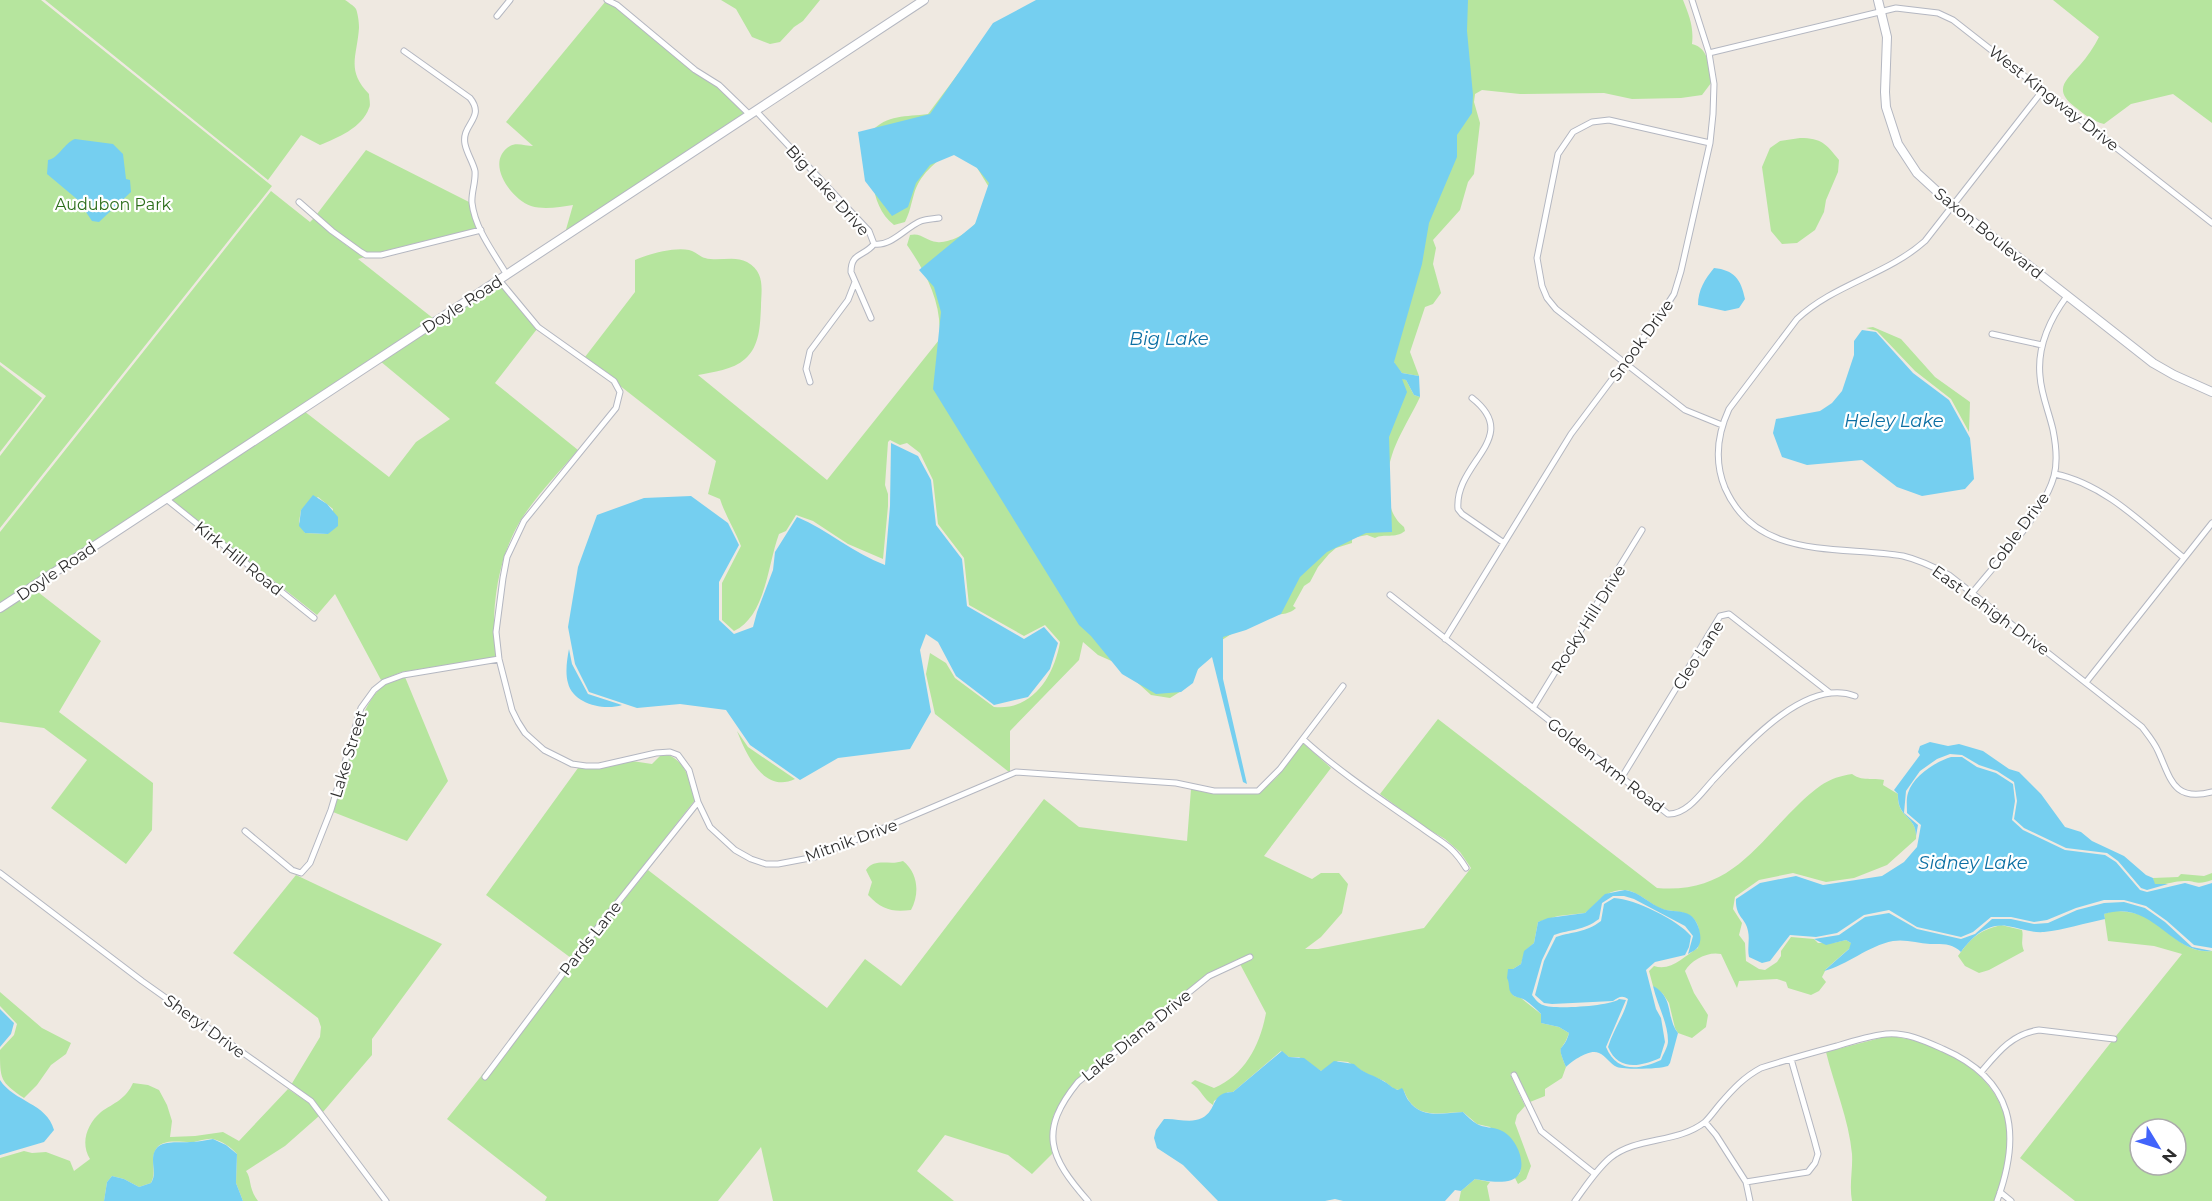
<svg xmlns="http://www.w3.org/2000/svg" width="2212" height="1201" font-family="Montserrat,sans-serif">
	<style>
		.green { fill: #b6e59e; fill-rule: evenodd }
		.water { fill: #75cff0 }
		.lines { fill: none; stroke-linecap: round; stroke-linejoin: round }
		.street-casing { stroke: #b4b7c1; stroke-width: 7 }
		.secondary-casing { stroke: #b4b7c1; stroke-width: 10 }
		.street { stroke: #fff; stroke-width: 5 }
		.secondary { stroke: #fff; stroke-width: 8 }
		.labels { text-anchor: middle; stroke-width: 4.5; stroke-linejoin: round; paint-order: stroke }
		.street-label { font-size: 16px; fill: #2e2e2e; stroke: #fff }
		.park-label { font-size: 16px; fill: #2c6e1b; stroke: #fff }
		.water-label { font-size: 18px; font-style: italic; fill: #0d6fa3; stroke: #fff }
	</style>
	<rect width="100%" height="100%" fill="#efe9e1"/>
	<path class="green" d="M0,0h41l231,186 -272,342v-72l46,-60 -46,-34z
		M45,0h300c3,2 9,6 11,9 2,5 3,14 3,19 -2,29 -13,42 10,66 0,4 2,11 0,14 -7,20 -32,30 -49,37l-19,-10 -33,45z
		M721,0h99l-17,21 -9,6 -14,15 -10,2 -18,-7 -16,-28z
		M1405,0h278c6,15 11,27 9,44 18,4 17,25 19,39l-9,12 -21,3 -49,1 -28,-6 -84,1 -38,-4 -7,4 -1,8 6,21 -6,51 -6,8 -8,28 -27,30 3,8 -3,16 8,29 -8,11 -8,3 -15,45 9,24 -17,-3 -11,-13z
		M2053,0h159v123l-39,-29 -42,10 -27,20c-12,-3 -20,-10 -29,-17 -22,-17 -10,-26 5,-42 7,-8 14,-18 19,-28z
		M605,2l10,5 102,80 28,27 -180,119 8,-28c-13,2 -29,5 -42,1 -20,-7 -47,-44 -21,-60 6,-4 16,0 23,0l-27,-24z
		M1238,6l163,372 5,2 8,15 6,2c-16,34 -36,57 -32,97 2,14 5,24 16,33l1,4c-10,8 -21,2 -30,7l-8,-3 -15,3v5l-16,5 -7,6 -11,13 -8,15 -6,4 -11,20 3,2c-6,6 -14,6 -22,7 -15,3 -39,16 -52,25l-1,23 2,9 -1,7 -11,-28 -28,39 -13,8 -19,-3 -35,-32 -18,-8 -15,-13 -4,18 -69,71v40l-1,1 -74,-58 -9,-40 4,-21 16,10 9,15 39,29c38,4 60,-30 66,-65l-15,-17 -21,11 -55,-31 -5,-47 -26,-34 -5,-44 -13,-27 -13,-10 -7,2 -10,-5 -2,2 -3,43 3,9v12l-5,53 -35,-15 -35,-23 -17,-6 -10,16 -7,3c-11,29 -13,82 -45,97l-12,-11v-37l19,-37c-6,-16 -16,-31 -21,-47l-12,-5 8,-33 -97,-76 -3,-6 -31,-22 50,-65v-32c13,-6 39,-13 54,-10 6,1 11,7 16,8 14,4 29,-3 42,4 19,11 14,28 14,45 -1,18 -1,39 -16,52 -12,11 -32,13 -47,16l129,105 112,-140c4,-35 -12,-66 -32,-95l3,-10c11,-3 16,6 27,7 6,1 14,-2 19,-4 24,-11 26,-26 34,-49l-17,-28 -21,-9c-17,9 -33,24 -38,42 -3,10 -4,18 -9,28l-11,3c-27,-21 -22,-63 -23,-93 16,-18 35,-15 57,-18l30,-40z
		M1800,138c22,0 26,6 39,22l-1,12 -12,28 -2,12 -9,18 -18,13 -15,1 -11,-13 -9,-64 8,-19 10,-7z
		M366,150l103,52 8,26 -97,24h-14l-33,-23 -16,-15z
		M271,191l39,31 4,-4 33,28 18,11 -7,2 76,60 -270,176 -164,110v-73z
		M499,284l38,45 -42,54 83,67c-19,22 -40,44 -56,68 -25,40 -32,93 -26,139l-94,15 -21,8 -46,-86 -18,21 -147,-116 134,-88 85,66 27,-35 34,-23 -70,-58zM318,497l15,12 -5,25 -23,-1 -6,-11 2,-12z
		M1873,327l28,12 34,38 35,25 -1,30 -18,-33 -36,-28 -38,-40 -11,-3z
		M0,365l42,33 -42,54z
		M34,589l67,52 -42,71 94,71 -1,47 -26,34 -75,-56 36,-48 -43,-32 -44,-6v-110z
		M405,677l43,104 -41,60 -74,-29c9,-31 24,-103 47,-123 7,-7 16,-9 25,-12z
		M1438,719l219,169c73,6 98,-42 144,-86 18,-16 26,-24 51,-28 11,8 20,3 32,6l-1,5 15,9c-2,25 20,21 18,45l-29,26 -33,13 -28,4 -33,-9 -34,7 -24,17 -2,12 9,14 -3,12 6,8 1,18 13,8 6,1 12,-8 4,-6v-5l10,-14 23,2 4,4h15l13,-3 5,3v4l-25,22 -4,8 4,5 -7,9 -8,4 -23,-7 -2,-6 -9,-3 -38,2 -2,7 -16,-34c-13,-3 -30,6 -36,17l9,22 14,22 -2,12 -14,11 -14,-5 -3,-5 -6,-25 -6,-9 -10,-8 -4,-15 5,-5c17,6 30,-10 44,-18 2,-10 3,-22 -5,-30 -8,-8 -22,-6 -31,-9 -17,-7 -27,-23 -47,-18 -13,3 -20,15 -30,22l-27,3 -20,6 -4,21 -9,8 -4,13 -8,5 -3,22 4,5 7,2 20,16v9l18,4 10,6c-7,21 -13,9 -3,34l-4,11 -17,11v7l-15,6 -15,-30 -5,2 15,32 -8,9 -2,8 16,43 -5,13 -8,5 -3,-6 5,-5 1,-12 -31,-34 -13,-3 -14,-12c-25,1 -48,8 -59,-21l-10,-2 -10,-8 -17,-7 -19,-12 -10,-1 -17,10 -22,-14h-10l-8,-6 -48,41h-5l-14,9 -1,4c-10,-6 -11,-15 -22,-22l4,-3 19,8c31,-13 46,-43 52,-75l-26,-49 13,-5 -2,-5 -44,20 -131,106 -22,34 -3,11 1,29 -20,20 -24,-19 -63,-20 -28,36 37,30h-181l-12,-54 -43,54h-173l2,-4 -100,-78 39,-49 -4,7 4,3 107,-142 55,-68 179,138 38,-49 36,27 143,-187 35,28 108,14 4,-52 23,4 44,1 19,-17 26,-34 28,25 -67,88 48,23 9,-6h18l9,11 -6,29 -21,24 -16,12h13l106,-21 47,-60 -11,-16 -15,-13 -19,-11 -46,-34z
		M737,731l11,16 47,32c-31,15 -49,-25 -58,-48z
		M669,755c18,9 21,26 26,45l-124,158 -85,-63 92,-127h22l32,-7 20,3 8,-8z
		M903,861c15,12 17,32 8,49 -19,2 -29,0 -43,-15l4,-13 -6,-12c9,-13 24,-4 37,-9z
		M2212,873v7c-16,6 -16,0 -28,1 -11,0 -19,5 -30,3l-1,-6 25,-1 3,-3 23,2z
		M296,875l146,69 -70,95v16l-49,57 -10,-12 -22,-15 29,-48 1,-10 -3,-9 -85,-65z
		M2112,911c12,0 26,1 37,8 21,12 36,35 63,32v250h-137l-55,-43 92,-117 4,1v-6l66,-82 -28,-8 -46,-5 -4,-27zM2140,1129h36v36h-36z
		M2001,925l21,5c2,7 -2,12 2,21l-35,19 -10,3 -14,-7 -7,-10c14,-19 20,-25 43,-31z
		M0,992l42,36 29,15 -5,11 -15,11 -14,20 -13,13c-24,-16 -24,-19 -24,-48l14,-15 3,-11 -17,-18z
		M1888,1036c55,5 123,43 120,107 -1,19 -8,41 -14,58h-142c-3,-16 1,-32 0,-47 -3,-34 -18,-69 -26,-102z
		M133,1083l15,2 11,5 8,15 5,16 -2,16 25,-1 28,-4 16,9 49,-52 21,14 10,13 -34,30 -39,25c6,8 2,17 12,30h-15l-7,-18 1,-29c-6,-7 -15,-13 -24,-15 -6,-1 -13,2 -19,3 -12,1 -33,-5 -39,9 -5,11 2,21 -4,32l-12,4 -15,-8 -12,-3 -5,6 -3,19h-104v-43l24,-7 8,2 14,-1 24,9 4,10 16,-12c-10,-16 -3,-35 11,-47 13,-9 25,-13 32,-29z
		M1475,1179l15,3 -3,4 3,15h-31l2,-10z"/>
	<path class="water" d="M1036,0h432l-1,31 6,64 -1,18 -15,22v22l-28,66 -7,41 -28,98 8,11 17,3 1,21 -6,-2 -8,-15 -4,-1 5,13 -18,45 3,95 -26,1 -39,19 -27,25 -19,37 -35,16 -23,7v42l24,105 -4,-2 -31,-125 -14,12 -5,14 -12,9 -25,2 -34,-20 -31,-38 -12,-11 -146,-236 8,-77 -7,-25 -15,-17 56,-46 14,-41 -12,-15 -23,-13 -24,10 -14,18 -8,24 -16,9 -27,-35 -7,-49 72,-18 63,-91z
		M75,139l38,5 10,10 3,25 4,1 1,12 -32,30 -7,-1 -14,-21 -31,-26 1,-14c11,-2 16,-17 27,-21z
		M1714,268c20,2 27,11 31,31l-6,9 -14,3 -27,-6c0,-15 7,-26 16,-37z
		M1862,330l14,2 37,41 36,27 21,38 4,41 -9,10 -43,7 -25,-9 -35,-27 -55,5 -25,-8 -9,-24 3,-14 44,-8 12,-8 10,-12 12,-36v-14z
		M891,443l27,13 13,24 5,45 26,34 5,47 57,33 20,-12 14,16 -8,26 -22,28 -34,8 -38,-29 -18,-34 -12,-8 -6,16 11,62 -21,37 -72,9 -38,22 -50,-35 -24,-35 -46,-6 -43,4 -48,-16 -14,-28 -7,-37 10,-60 19,-52 47,-17 47,-2 37,27 11,22 -20,37v38l15,14 19,-7 4,-15 16,-42 2,-18 22,-35c31,13 56,36 88,48l5,-59z
		M313,495l14,9 11,13v9l-10,8 -23,-1 -6,-7 2,-16z
		M569,649l3,15 16,30 34,11c-18,6 -49,-1 -54,-22 -3,-10 -1,-24 1,-34z
		M1930,742l18,4 11,-2 24,7 26,18 10,3 22,22 24,33 16,5 11,9 32,15 22,19 7,3 2,6h13l-21,6 -6,-2 -23,-27 -11,-8 -41,-5 -42,-20 -10,-9 3,-18 -3,-19 -17,-11 -18,-6 -17,-10 -12,-1 -13,5 -17,12 -14,20 -2,22 14,12 -2,11c0,-21 -19,-17 -18,-42l-4,-4 26,-35 -2,-3 2,-6z
		M1951,757h11l15,10 19,6 17,11 2,17 -3,19 11,10 42,20 40,5 11,7 24,28 7,2 38,-9 14,4 13,-4v65l-18,-3 -27,-24 -21,-15 -22,-6h-20l-28,8 -29,12 -13,2 -23,-5h-20l-18,15 -12,5 -44,-10 -28,-17 -25,5 -27,18 -21,4 -26,-2 -20,26 -8,2 -13,-6c-2,-9 1,-17 -1,-26 -2,-13 -13,-14 -12,-32l24,-16 36,-7 27,9 59,-9 22,-14 13,-15 4,-22 -14,-12c0,-6 -1,-14 1,-20 5,-17 27,-31 43,-36z
		M1625,890c15,2 24,14 38,19 8,3 20,1 27,6 8,5 13,22 9,30 -2,5 -6,6 -11,9l5,-18 -8,-10 -51,-27 -10,-3h-11l-11,7 -3,16c-16,12 -28,10 -45,16l-12,25 -10,35c3,4 7,9 11,10 10,5 69,1 76,-6l7,1 -20,47c11,26 33,23 55,13 2,-6 7,-13 7,-19 0,-18 -11,-37 -15,-55l2,1c19,12 11,31 23,46l-8,30 -2,3c-8,3 -43,4 -51,1 -7,-3 -11,-11 -18,-14 -9,-5 -27,8 -33,14 -11,-27 -3,-12 3,-34l-10,-6 -18,-4v-9c-5,-5 -10,-10 -16,-14 -5,-3 -11,-2 -14,-7 -3,-4 -1,-10 -4,-15l1,-9h5l8,-5 3,-13 10,-8 4,-21 10,-4 37,-5 20,-19z
		M1614,898c21,1 64,22 77,38l-2,11 -4,8 -30,7 -9,8 10,39 5,9 4,24 -5,16c-20,9 -42,13 -52,-11 5,-17 16,-31 20,-48 -6,-4 -9,-2 -15,2l-61,3 -8,-1 -9,-8 9,-34 12,-24c18,-6 29,-4 45,-16l3,-17z
		M2124,902l21,6 20,14 27,25 20,4c-42,4 -59,-53 -108,-37l1,5c-20,4 -41,11 -61,13 -13,1 -24,-4 -37,-6 -20,-3 -35,11 -46,26 -9,-9 -19,-8 -31,-8 -12,-1 -25,-5 -37,-3 -25,5 -46,24 -69,30l25,-22 2,-6 -5,-3 -20,5 -12,-6 25,-4 26,-18 24,-4 28,16 44,10 14,-5 17,-15h19l23,5 14,-1 29,-13 27,-7z
		M0,1009l14,14 -3,11 -11,13z
		M1282,1051l7,6 15,1 17,13 13,-10 20,3c9,10 21,11 31,18 5,3 7,6 13,8l4,-2c3,4 4,10 7,13 12,18 35,12 54,11 4,4 9,9 14,12 7,4 16,3 23,6 14,5 27,30 19,44 -6,12 -34,7 -44,5l-14,12 -6,-1 -10,11h-102l-8,-2 -10,2h-107l-35,-36 -26,-17 -3,-10 2,-8 8,-11c13,-1 26,5 38,-1 16,-8 8,-26 31,-26z
		M0,1080c14,22 47,23 54,50l-10,12 -44,13z
		M213,1139l13,6 11,9 -1,29 7,18h-139l3,-19 5,-6 12,3 15,8 12,-4c5,-8 2,-14 2,-23 0,-22 22,-17 37,-18 8,0 15,-2 23,-3z"/>
	<g class="lines">
		<defs>
			<path id="street" d="M607,0l10,5 78,65 24,15 31,30
				M497,16l13,-16
				M404,51l66,47c16,20 -9,26 -5,46 2,10 8,18 10,27 1,11 -4,22 -3,32 3,26 22,50 35,72
				M1709,53l187,-45 42,5 15,7 259,203
				M2043,90l-118,151c-38,34 -91,43 -128,78l-68,90c-12,26 -15,52 -4,79 32,73 113,57 178,68 17,4 31,11 46,19l193,152c6,8 12,15 16,24 13,28 15,51 54,41
				M756,111l113,120 5,13c17,3 32,-17 47,-23 6,-2 12,-2 18,-3
				M1710,143l-101,-23 -17,2 -19,10 -15,22 -21,104 5,28 5,12 9,11 129,101 37,15
				M299,202l33,29 29,21 5,3h15l100,-25
				M499,280l39,47 76,54 6,11 -4,16 -92,113 -17,36 -4,21 -7,54 3,27 13,51 6,12 7,11 19,17 28,14 14,2h13l57,-13 14,-1 8,3 11,15 9,32 12,25 25,23 16,9 15,5h12l37,-7 201,-85 160,11 38,8h44l22,-22 63,-83
				M871,318l-20,-46c0,-20 13,-15 23,-28
				M1992,334l50,11
				M810,382l-4,-13 4,-18 38,-51 7,-18
				M1472,398c51,40 -18,64 -14,111l4,5 42,29
				M2055,474c50,10 90,52 129,84
				M165,498l149,120
				M1973,592c25,-31 71,-79 81,-116 4,-15 2,-31 -1,-46 -4,-18 -12,-36 -13,-54 -3,-30 10,-57 27,-80
				M1390,595l278,219c19,1 34,-22 46,-35 30,-32 91,-102 141,-83
				M1445,639l126,-205 90,-120 13,-20 7,-23 29,-128 3,-29 1,-30 -5,-31 -17,-53
				M2087,681l125,-158
				M1533,708l109,-178
				M1303,739c36,33 79,61 119,89 20,15 30,17 44,40
				M1622,777l98,-161 9,-2 101,79
				M245,831l47,39 9,3 9,-10 21,-53 30,-102 13,-18 10,-8 19,-7 96,-16
				M0,873l142,108 169,120 75,100
				M1981,1072c17,-20 31,-38 58,-42l75,9
				M1514,1075l27,56 54,43
				M485,1077l106,-141 107,-134
				M1705,1122l11,13 30,47 4,19
				M1746,1182l62,-10 7,-9 3,-9 -4,-15 -23,-80
				M2000,1192l11,9
				M1088,1201c-39,-44 -50,-70 -10,-119l131,-106 41,-19
				M1575,1201c11,-15 21,-31 35,-43 27,-22 67,-14 95,-36 5,-5 10,-12 15,-18 13,-15 24,-27 41,-36 25,-8 50,-15 76,-22 16,-5 32,-10 49,-12 20,-2 39,7 57,15 71,31 79,84 54,152"/>
			<path id="secondary" d="M1878,0l9,37 -2,55 1,15 12,37 19,29 36,33 200,157 21,12 38,17
				M0,608l924,-608"/>
		</defs>
		<use href="#street" class="street-casing"/>
		<use href="#secondary" class="secondary-casing"/>
		<use href="#street" class="street"/>
		<use href="#secondary" class="secondary"/>
	</g>
	<g class="labels">
		<g class="street-label">
			<text transform="translate(2054 98) rotate(38)" y="6">West Kingway Drive</text>
			<text transform="translate(828 190) rotate(48)" y="6">Big Lake Drive</text>
			<text transform="translate(1989 233) rotate(39)" y="6">Saxon Boulevard</text>
			<text transform="translate(462 304) rotate(-33)" y="6">Doyle Road</text>
			<text transform="translate(1641 340) rotate(-54)" y="6">Snook Drive</text>
			<text transform="translate(2018 531) rotate(-54)" y="6">Coble Drive</text>
			<text transform="translate(239 558) rotate(39)" y="6">Kirk Hill Road</text>
			<text transform="translate(56 571) rotate(-34)" y="6">Doyle Road</text>
			<text transform="translate(1991 610) rotate(36)" y="6">East Lehigh Drive</text>
			<text transform="translate(1588 619) rotate(-58)" y="6">Rocky Hill Drive</text>
			<text transform="translate(1698 655) rotate(-57)" y="6">Cleo Lane</text>
			<text transform="translate(348 754) rotate(-73)" y="6">Lake Street</text>
			<text transform="translate(1606 765) rotate(38)" y="6">Golden Arm Road</text>
			<text transform="translate(851 840) rotate(-20)" y="6">Mitnik Drive</text>
			<text transform="translate(590 938) rotate(-52)" y="6">Pards Lane</text>
			<text transform="translate(205 1026) rotate(36)" y="6">Sheryl Drive</text>
			<text transform="translate(1136 1035) rotate(-39)" y="6">Lake Diana Drive</text>
		</g>
		<g class="park-label">
			<text x="113" y="210">Audubon Park</text>
		</g>
		<g class="water-label">
			<text x="1169" y="345">Big Lake</text>
			<text x="1894" y="427">Heley Lake</text>
			<text x="1973" y="869">Sidney Lake</text>
		</g>
	</g>
	<g transform="translate(2158 1147) rotate(128)"><circle r="28" fill="#ffffff" stroke="#ababab" stroke-width="1.5"/>
	<path d="M0-4.5L10 22L0 15L-10 22Z" fill="#4264fb"/>
	<text y="-9" font-size="16" font-weight="bold" text-anchor="middle" fill="#2e2e2e">N</text>
	</g>
</svg>
